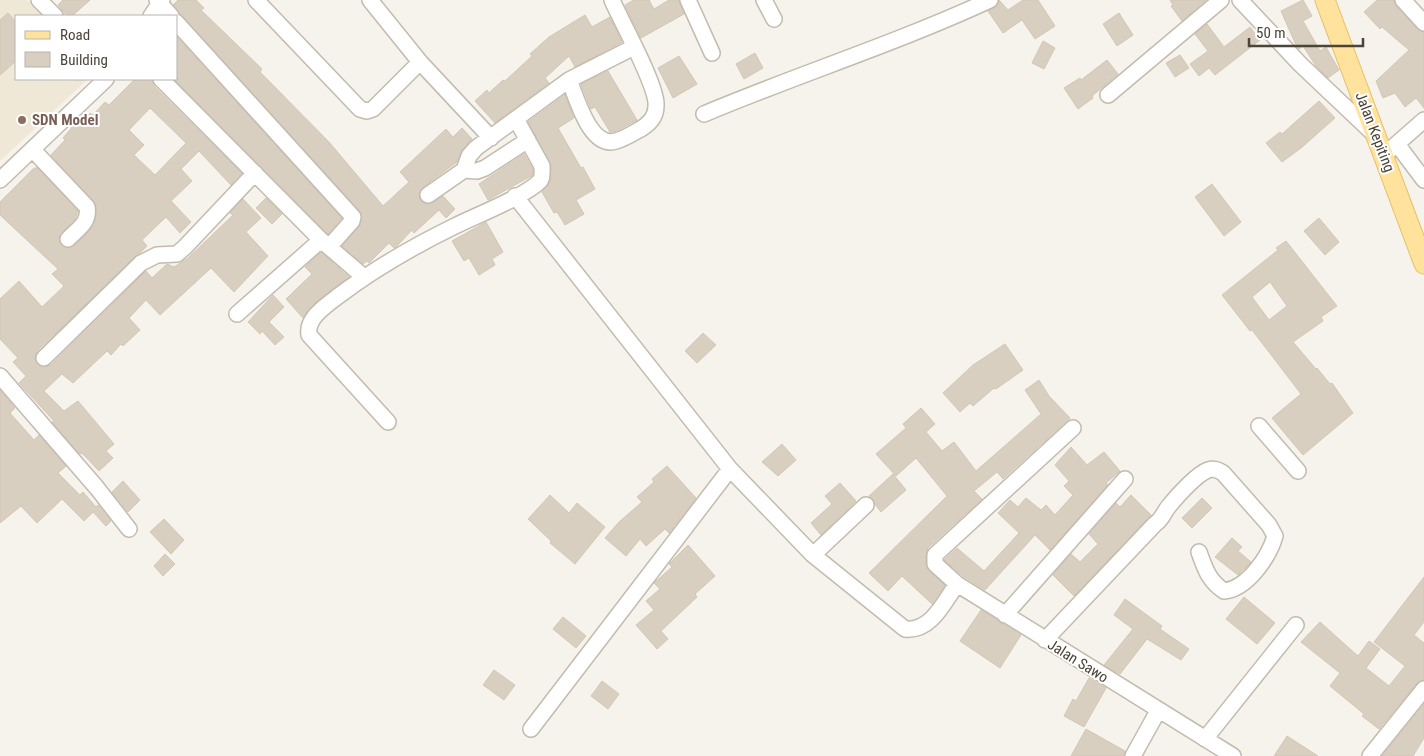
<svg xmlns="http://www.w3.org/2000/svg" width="1424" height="756" font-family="'Roboto Condensed',sans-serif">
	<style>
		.education { fill: #efe8d6 }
		.building { fill: #d8cfc1; stroke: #d3c7b4; fill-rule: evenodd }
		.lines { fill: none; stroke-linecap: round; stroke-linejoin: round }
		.minor-casing { stroke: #c2bbae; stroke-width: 18 }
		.major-casing { stroke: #e6c16a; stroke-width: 21 }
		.minor { stroke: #fff; stroke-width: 15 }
		.major { stroke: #ffe39c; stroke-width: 19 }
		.education-dot { fill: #8d6e63; stroke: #fff; stroke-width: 2 }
		.labels { text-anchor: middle; stroke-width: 4; stroke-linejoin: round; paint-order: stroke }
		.education-label { font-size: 15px; font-weight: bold; fill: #785e54; stroke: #fff; text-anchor: start }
		.street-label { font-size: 15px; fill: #4b4439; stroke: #fff }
	</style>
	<rect width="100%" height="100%" fill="#f6f3ec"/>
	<path class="education" d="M0,0h27l17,16h-28v63h72l-88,82z"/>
	<path class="building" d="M63,0h27l-18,16h-5l-9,-11z
		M178,0h18l8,8 -3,2 61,59 -2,3 69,70 54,64 26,-24 -9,-10 46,-43 7,8 9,-9 10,11 -10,11 -5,12 -34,25 -4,8 2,6 7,3 15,-8 12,13 -9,9 -7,-8 -25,23 -2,-3 -16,17 -2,1 -5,-5 -20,20 -2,-2 -4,3 -21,-18 19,-22 -1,-13 -180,-197 -7,-9z
		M634,0h15l5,9 15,-9h10l5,14 -43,24 -16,-33z
		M999,0l9,10 15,-10h15l17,26 -20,13 -13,-19 -19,13 -15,-22 9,-5z
		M1170,0h36l-24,21 -11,-15 2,-1z
		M1303,0l9,16 -9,5 17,30 6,-4 13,23 -11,8 -12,-12 -13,-20 -4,3 -2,-2 -16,-36z
		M1377,0h17l2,6 21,23 7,3v76l-8,-10 -11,9 -10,-14 -12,5 -7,-17 33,-31 -27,-23 -2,2 -16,-17z
		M8,13l8,9v39l-16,14v-55z
		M1119,13l14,22 -16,11 -14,-22z
		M585,15l7,12 18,-10 12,25 -47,25 -6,-11 -24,22 4,5 -54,40 -20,-22 12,-11 2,3 14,-13 2,1 27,-25 -2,-2 19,-17z
		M1207,24l17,23 26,-20 10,13 -45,35 -6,-7 -10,8 -9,-12 18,-13 -13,-17z
		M176,36l166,182 -14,16 -154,-155h2z
		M1043,41l12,7 -11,21 -12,-6z
		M755,53l8,15 -19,11 -8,-15z
		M1180,55l9,13 -14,9 -9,-14z
		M679,56l18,28 -24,14 -15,-30z
		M1107,60l11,14 -26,22 1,2 -15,11 -14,-21 16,-10 1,2z
		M608,71l29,49 -23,12h-4l-15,-25 -4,2 -10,-25z
		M135,79h17l2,7 88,87 -11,12 -32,-34 -18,18 11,12 -21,20 20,21 -11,11 -14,-16 -24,23 5,6 -110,105 -2,5 2,8 5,3 9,-2 95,-94 6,7 15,-14 7,3 14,-9 45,-43 -3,-2 13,-14 18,19 -15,14 22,24 -34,36 -23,-24 -51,47 -14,-15 -17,18 11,12 -17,16 -2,-2 -10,11 -4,-4 -34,32 -11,-9 -18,17 20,20 14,-10 36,43 -8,7 7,7 -14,13 -16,-17 -4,-1 -27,-31 2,-1 -35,-38 7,-7 -13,-14 5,-4 -18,-19v-40l19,-18 23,26 22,-21 -12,-12 6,-5 -58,-54v-13l34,-34h4l40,43 -3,8 -16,18 2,8 4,3 9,-2 20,-21 2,-19 -45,-51 14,-15 -2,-2 16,-19 3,3 8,-9 3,2 12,-13 4,3zM150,108l36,35 -31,32 -21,-20 10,-10 -15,-15z
		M565,95l9,23 -16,10 23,40 2,-1 12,22 -19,11 8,14 -19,11 -8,-13 -3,1 -12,-21 8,-11 1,-16 -23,-43z
		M1319,101l16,17 -34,30 -19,14 -16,-19 14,-11 2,2z
		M524,154l9,15v6l-45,25 -9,-16z
		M1212,184l29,38 -17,14 -29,-39z
		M266,198l16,16 -10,10 -16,-16z
		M1319,218l20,24 -14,13 -21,-24z
		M486,222l17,30 -11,7 3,6 -16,10 -10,-17 -5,3 -12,-20z
		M1286,241l51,65 -16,11 2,4 -30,21 23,27 1,-1 13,16 2,-1 21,30 -50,42 -31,-37 29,-24 -49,-64 -2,1 -28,-36 56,-45 -2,-2zM1270,282l17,24 -18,14 -17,-23z
		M321,252l28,25 -33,25 -13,16 -17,-19 26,-25 -7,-7z
		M273,295l11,12 -15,15 15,15 -9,8 -13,-14 -2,3 -12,-12z
		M703,333l13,12 -19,18 -12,-12z
		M1005,344l18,26 -27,19 -2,-1 -21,18 -3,-3 -10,9 -17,-19 30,-28z
		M1039,380l10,16 21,22 -67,61 -6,-7 -23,19 8,8 -54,49 -2,7v12l19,18 -13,19 -30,-28 -14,15 -19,-18 78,-77 -31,-38 -20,18 -20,-22 30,-26 -3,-4 18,-16 14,16 -9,8 16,19 12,-9 22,29 65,-57 -16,-24z
		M0,390l15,18 -5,5 24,27 5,-5 27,31 -8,7 22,22 3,-3 13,15 2,-2 13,16 -5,5 -13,-14 -9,9 -22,-22 -25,24 -16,-17 -21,17z
		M782,444l14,16 -18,16 -16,-14z
		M1071,447l16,18 17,-13 16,19 -14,12 2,2 -58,65 -15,-15 -50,55 -22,-14 -19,-16 13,-12 27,23 35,-38 -21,-20 12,-13 8,7 8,-9 15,12 5,-5 9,10 18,-20 -9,-9 5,-5 -14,-16z
		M667,466l29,32 -27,35 -4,-4 -19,17 -6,-7 -14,17 -21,-18 14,-16 23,-20 -5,-5 17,-15 -2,-3z
		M893,474l13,16 -25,22 -12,-16z
		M123,481l17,19 -12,12 -16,-20z
		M840,483l16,18 -35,34 -10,-12 21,-19 -7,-8z
		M550,495l19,18 8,-10 28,24 -30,37 -25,-21 1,-2 -23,-22z
		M1131,495l20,20 -77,81 -21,-21 18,-21 9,8 18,-18 -9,-10 27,-31 4,4z
		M1202,498l10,10 -20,20 -10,-10z
		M164,519l20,21 -13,14 -21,-22z
		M1232,538l10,9 -4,4 13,11 -13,13 -23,-18z
		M688,545l27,31 -20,18 2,3 -36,34 7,8 -11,10 -21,-24 18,-15 -8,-9 14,-12 -6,-6 18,-16 -3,-3z
		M165,554l10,10 -12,12 -9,-10z
		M1424,577v45l-10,13 10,8v37l-7,3 -38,46 -17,-13 2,-2 -34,-28 10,-13 -39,-31 19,-20 38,34 11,-15 11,8 -14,19 23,18 16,-20 -31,-24z
		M1244,597l31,26 -18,21 -31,-25z
		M1125,599l37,27 -2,3 29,20 -8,11 -34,-21 -27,35 -16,-9 29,-36 -19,-14z
		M981,610l40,25 -21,33 -40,-27z
		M563,617l23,19 -10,12 -23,-19z
		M494,670l21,15 -11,15 -21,-15z
		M1089,678l17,10 -22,39 -20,-11 9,-17 3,2z
		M602,681l17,13 -11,15 -17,-13z
		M1424,704v34l-11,18h-31z
		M1086,729l39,22 -1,5h-53z
		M1287,736l31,20h-44z"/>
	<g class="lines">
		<defs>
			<path id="minor" d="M39,0l16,16
				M157,0l14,16
				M256,0l104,109 7,2 6,-2 47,-47
				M370,0l50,62 71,76
				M688,0l24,53
				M764,0l10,19
				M1240,0l60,64 75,71
				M1403,0l21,23
				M151,16l11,-16
				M176,22l177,195 -1,4 -23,26 -8,-7 -84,74
				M161,79l160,161
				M569,80c8,18 21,69 47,61 7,-2 14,-6 21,-10 10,-5 19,-13 19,-25 2,-19 -35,-85 -44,-106
				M1108,95l113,-95
				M704,114c95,-40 193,-71 286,-114
				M1397,144l27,36
				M33,150l54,57c3,15 -9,22 -19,32
				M1383,156l41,-36
				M464,170l13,1 8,-3 43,-28
				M0,180l106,-101
				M428,195l36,-25 5,-14 7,-8 93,-68 65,-33
				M515,196l215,273 83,86 92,74c26,3 39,-27 52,-45
				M329,247l35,30
				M44,358l97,-95 16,-8 20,-1 8,-7 70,-74
				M0,376l97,112 32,41
				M388,422l-79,-87c-3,-17 17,-29 28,-38 37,-28 77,-51 118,-71 22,-11 69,-29 85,-45 3,-4 2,-10 2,-15l-26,-47
				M1259,426l39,45
				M1073,428l-138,127v9l22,20 276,172
				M813,555l53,-50
				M1005,615l120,-136
				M1045,640l110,-116c8,-5 8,-11 14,-18 8,-10 28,-32 39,-36 6,-2 10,0 15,3l46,52 6,11c-6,21 -28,53 -51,55 -15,-10 -19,-22 -25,-39
				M531,729l199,-260
				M1205,739l91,-114
				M1133,756l25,-45
				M1370,756l54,-67"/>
			<path id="major" d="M1325,0l99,264"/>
		</defs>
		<use href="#minor" class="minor-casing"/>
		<use href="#major" class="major-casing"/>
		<use href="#minor" class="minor"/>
		<use href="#major" class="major"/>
	</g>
	<circle class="education-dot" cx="22" cy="120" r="5"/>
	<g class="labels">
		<g class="education-label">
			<text x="32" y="125">SDN Model</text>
		</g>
		<g class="street-label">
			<text transform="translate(1375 132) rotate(69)" y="5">Jalan Kepiting</text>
			<text transform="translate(1078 661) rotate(32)" y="5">Jalan Sawo</text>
		</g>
	</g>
	<rect x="15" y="15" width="162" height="65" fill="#ffffff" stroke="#b7b4b0"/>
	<rect x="25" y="31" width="25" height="8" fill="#ffe39c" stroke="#b7b4b0"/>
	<text x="60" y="40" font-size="15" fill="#4b4439">Road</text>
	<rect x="25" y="52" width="25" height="15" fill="#d8cfc1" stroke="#b7b4b0"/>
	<text x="60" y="65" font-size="15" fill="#4b4439">Building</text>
	<path d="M1249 38v8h114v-8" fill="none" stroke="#4b4439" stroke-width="2.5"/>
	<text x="1256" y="38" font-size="15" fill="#4b4439" stroke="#ffffff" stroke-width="4" paint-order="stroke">50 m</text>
</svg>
